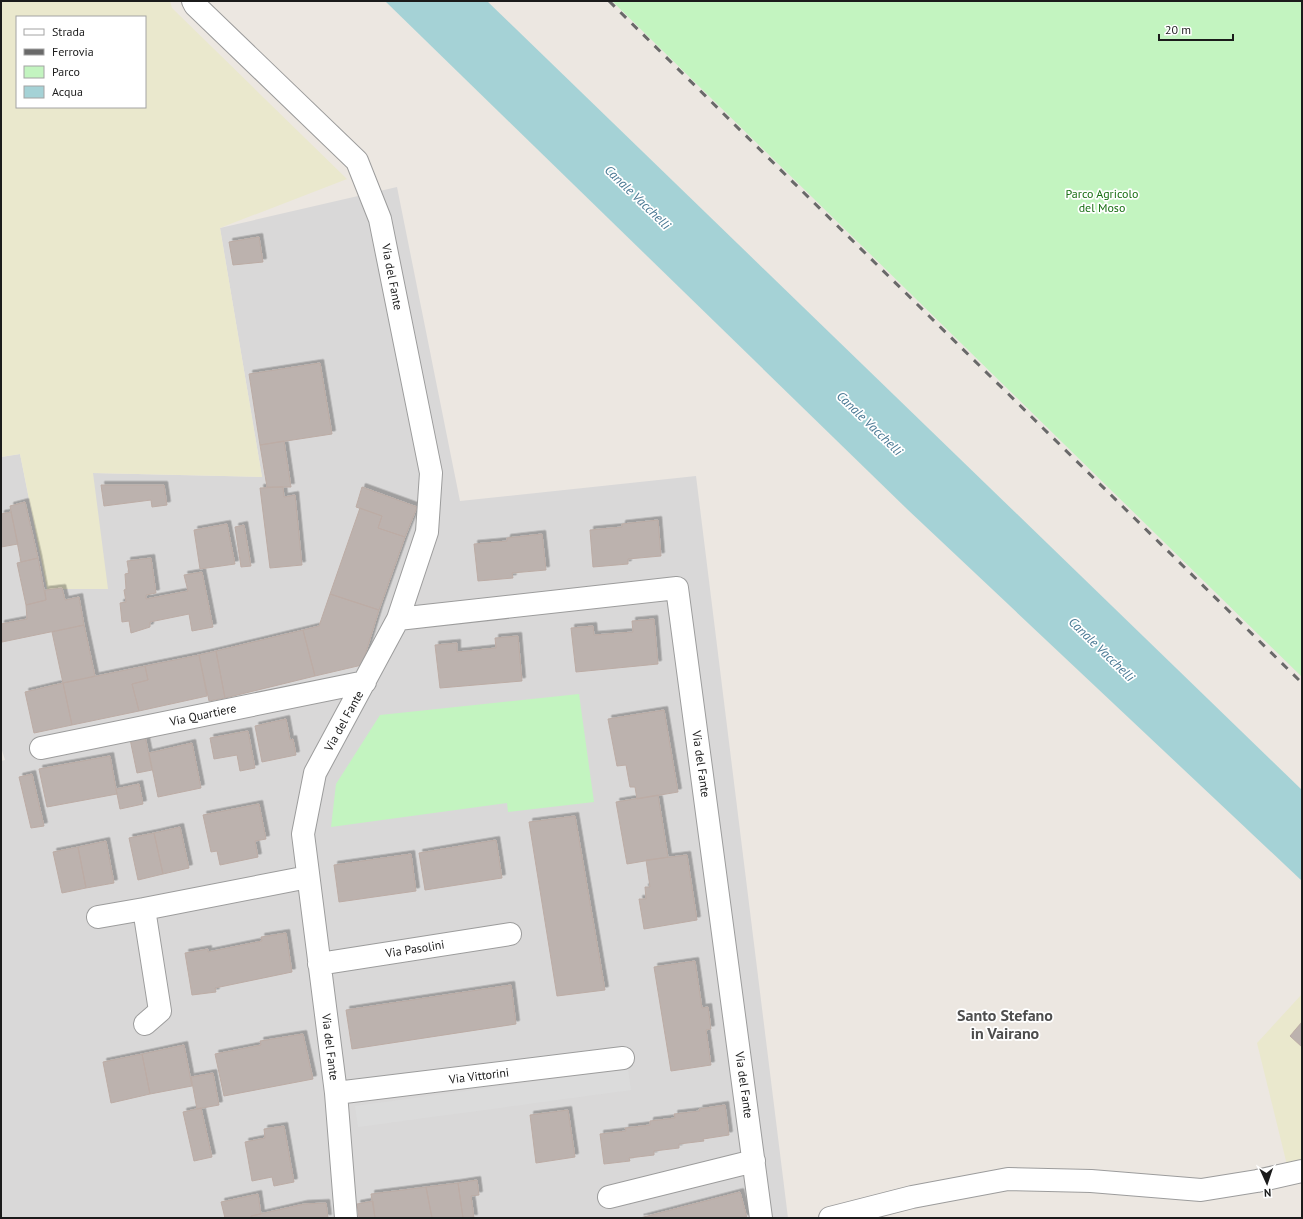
<svg xmlns="http://www.w3.org/2000/svg" width="1303" height="1219" font-family="'PT Sans',sans-serif">
	<style>
		.residential { fill: #d9d8d8 }
		.farmland { fill: #eae8cd; fill-rule: evenodd }
		.park { fill: #c3f4c0 }
		.parking { fill: #dbdbdb }
		.water { fill: #a5d2d6 }
		.building { fill: #bcb2ae; stroke: #bcaca5; filter: url(#shadow) }
		.lines { fill: none; stroke-linecap: round; stroke-linejoin: round }
		.minor-casing { stroke: #9c9c9c; stroke-width: 24 }
		.minor { stroke: #fff; stroke-width: 22 }
		.rail { stroke: #696969; stroke-width: 3; stroke-dasharray: 8 8; stroke-linecap: butt }
		.labels { text-anchor: middle; stroke-width: 3.5; stroke-linejoin: round; paint-order: stroke }
		.park-label { font-size: 12px; fill: #196f14; stroke: #fff }
		.street-label { font-size: 12px; fill: #1b1b1b; stroke: #fff }
		.water-label { font-size: 13px; font-style: italic; fill: #4a7994; stroke: #fff }
		.district-label { font-size: 16px; font-weight: bold; fill: #4e4e4e; stroke: #fff }
	</style>
	<defs>
		<filter id="shadow"><feDropShadow dx="3.5" dy="-3.5" stdDeviation="0" flood-color="#0004"/></filter>
	</defs>
	<rect width="100%" height="100%" fill="#ece7e1"/>
	<path class="residential" d="M397,187l63,314 236,-25 92,742h-787v-457l4,-1 -4,-13v-290l19,-3 27,135 46,-116 169,4 -42,-249z"/>
	<path class="farmland" d="M1,1h169l2,7 175,171 -127,49 42,249 -169,-4 15,116h-61l-27,-135 -19,3zM17,17h128v90h-128z
		M1302,994v170l-15,1 -30,-122z"/>
	<path class="park" d="M612,1h690v676l-38,-37z
		M579,694l15,108 -86,10 -1,-9 -176,24 5,-43 44,-69z"/>
	<path class="parking" d="M628,1069l3,21 -273,37 -3,-21z"/>
	<path class="water" d="M385,1h102l815,789v91l-395,-372z"/>
	<path class="building" d="M259,237l4,25 -30,3 -4,-23z
		M320,363l12,71 -72,11 -11,-71z
		M284,441l7,46h-24l-7,-42z
		M101,485h63l3,20 -15,2 -1,-7 -47,6z
		M283,487l1,10 11,-2 7,70 -32,3 -10,-80z
		M362,487l55,20 -12,30 -27,-9 4,-12 -26,-9z
		M25,502l13,56 -17,4 -11,-56z
		M360,508l22,8 -4,12 27,9 -26,73 -49,-16z
		M11,512l7,32 -17,3v-33z
		M658,520l3,36 -33,3v5l-35,3 -3,-37 32,-3v-3z
		M227,524l8,40 -35,5 -6,-39z
		M244,525l7,41 -10,1 -6,-40z
		M542,534l4,36 -34,3 1,5 -35,3 -4,-37 33,-3v-3z
		M38,558l8,42 -20,5 -9,-42z
		M151,558l5,35 -10,2v4l42,-8 -4,-16 18,-3 11,55 -21,4 -3,-17 -39,8v5l-19,6 -2,-12 -7,1 -2,-19 6,-1 -2,-12 2,-1 -1,-15 4,-1 -2,-12z
		M62,588l3,12 14,-3 5,28 -82,17 -1,-18 26,-5 -1,-14 20,-5 -1,-10z
		M330,594l49,16 -17,55 -47,11 -12,-46 16,-4z
		M654,619l4,45 -82,8 -5,-44 22,-2 1,9 39,-3 -1,-11z
		M84,625l11,51 -32,7 -11,-51z
		M303,630l12,46 -90,22 -9,-47z
		M518,636l4,45 -82,7 -5,-43 22,-2v9l39,-4 -1,-10z
		M216,651l9,47 -16,3 -10,-46z
		M199,655l8,41 -68,15 -7,-27 16,-4 -3,-14z
		M145,666l3,14 -16,4 7,27 -67,14 -9,-42z
		M63,683l9,42 -38,8 -9,-41z
		M664,710l14,82 -41,7 -2,-12h-5l-4,-22 -9,1 -9,-47z
		M286,719l4,21 3,-1 3,16 -34,7 -7,-36z
		M248,731l7,37 -15,3 -3,-16 -23,4 -4,-21z
		M145,736l7,34 -15,3 -7,-34z
		M192,743l9,45 -43,9 -9,-44z
		M110,756l7,38 -70,13 -8,-38z
		M32,774l12,52 -13,2 -12,-51z
		M139,784l4,20 -23,5 -4,-20z
		M658,795l10,62 -41,7 -11,-62z
		M259,804l7,35 -11,2 3,16 -38,8 -3,-14 -6,1 -8,-37z
		M575,816l30,174 -48,6 -28,-174z
		M180,827l9,41 -26,6 -9,-41z
		M154,833l9,41 -25,6 -9,-42z
		M496,840l6,38 -77,12 -6,-37z
		M106,841l8,42 -28,5 -8,-41z
		M78,847l8,41 -24,5 -9,-41z
		M411,854l5,37 -77,11 -5,-37z
		M687,855l10,65 -53,9 -5,-30h7l-1,-12h5l-4,-27z
		M286,933l6,39 -77,16 1,4 -24,3 -7,-42 23,-4v3l54,-11 -1,-4z
		M695,961l7,47 6,-1 3,22 -5,1 5,35 -40,6 -17,-104z
		M511,985l5,39 -164,25 -6,-39z
		M1302,1022v25l-12,-11z
		M303,1034l10,45 -89,17 -9,-42 46,-9 -1,-4z
		M184,1045l8,41 -42,8 -8,-40z
		M142,1054l8,40 -39,9 -8,-41z
		M213,1073l6,32 -22,4 -6,-32z
		M725,1105l4,30 -26,4 1,2 -25,3v4l-25,3v4l-25,3 1,3 -26,3 -4,-30 26,-3 -1,-3 25,-3v-4l25,-3 -1,-4 26,-3 -1,-2z
		M201,1108l11,49 -18,4 -11,-49z
		M568,1110l7,47 -39,6 -6,-48z
		M284,1126l10,56 -20,4 -2,-9 -20,4 -7,-39 20,-4 -1,-9z
		M477,1180l2,15 -8,1 3,22h-11l-5,-35z
		M458,1183l5,35h-31l-6,-31z
		M426,1187l6,31h-57l-4,-24z
		M740,1192l7,26h-107z
		M258,1194l3,20 -10,2 1,2h-27l-4,-16z
		M373,1201l2,17h-16l-2,-14z
		M326,1203l2,15h-76l-1,-2 53,-12z"/>
	<g class="lines">
		<defs>
			<path id="minor" d="M193,1l2,4 162,156 23,58 51,254 -4,59 -29,87 -83,154 -12,61 33,259 10,125
				M398,619l279,-31 84,630
				M41,748l324,-66
				M98,917l46,-8
				M319,964l191,-30
				M145,1024l15,-13 -16,-102 164,-32
				M336,1093l287,-35
				M609,1197l145,-36
				M830,1218l82,-21 96,-18 83,2 110,9 56,-9 45,-10"/>
		</defs>
		<use href="#minor" class="minor-casing"/>
		<use href="#minor" class="minor"/>
		<path class="rail" d="M609,1l693,682"/>
	</g>
	<g class="labels">
		<g class="park-label">
			<text x="1102" y="198">Parco Agricolo<tspan x="1102" dy="14">del Moso</tspan></text>
		</g>
		<g class="street-label">
			<text transform="translate(392 277) rotate(79)" y="4">Via del Fante</text>
			<text transform="translate(203 715) rotate(-12)" y="4">Via Quartiere</text>
			<text transform="translate(344 721) rotate(-61)" y="4">Via del Fante</text>
			<text transform="translate(701 764) rotate(82)" y="4">Via del Fante</text>
			<text transform="translate(415 949) rotate(-9)" y="4">Via Pasolini</text>
			<text transform="translate(330 1047) rotate(83)" y="4">Via del Fante</text>
			<text transform="translate(479 1076) rotate(-7)" y="4">Via Vittorini</text>
			<text transform="translate(744 1085) rotate(82)" y="4">Via del Fante</text>
		</g>
		<g class="water-label">
			<text transform="translate(638 197) rotate(44)" y="5">Canale Vacchelli</text>
			<text transform="translate(870 423) rotate(44)" y="5">Canale Vacchelli</text>
			<text transform="translate(1102 649) rotate(44)" y="5">Canale Vacchelli</text>
		</g>
		<g class="district-label">
			<text x="1005" y="1021">Santo Stefano<tspan x="1005" dy="18">in Vairano</tspan></text>
		</g>
	</g>
	<rect width="1303" height="1219" fill="none" stroke="#1b1b1b" stroke-width="4"/>
	<rect x="16" y="16" width="130" height="92" fill="#ffffff" stroke="#a4a4a4"/>
	<rect x="24" y="29" width="20" height="6" fill="#ffffff" stroke="#a4a4a4"/>
	<text x="52" y="36" font-size="12" fill="#1b1b1b">Strada</text>
	<rect x="24" y="49" width="20" height="6" fill="#696969" stroke="#a4a4a4"/>
	<text x="52" y="56" font-size="12" fill="#1b1b1b">Ferrovia</text>
	<rect x="24" y="66" width="20" height="12" fill="#c3f4c0" stroke="#a4a4a4"/>
	<text x="52" y="76" font-size="12" fill="#1b1b1b">Parco</text>
	<rect x="24" y="86" width="20" height="12" fill="#a5d2d6" stroke="#a4a4a4"/>
	<text x="52" y="96" font-size="12" fill="#1b1b1b">Acqua</text>
	<g transform="translate(1267 1183) rotate(177)" stroke="#ffffff" stroke-width="3" paint-order="stroke">
	<path d="M0-3L7 15L0 10L-7 15Z" fill="#1b1b1b"/>
	<text y="-6" font-size="11" font-weight="bold" text-anchor="middle" fill="#1b1b1b">N</text>
	</g>
	<path d="M1159 34v6h74v-6" fill="none" stroke="#1b1b1b" stroke-width="2"/>
	<text x="1165" y="34" font-size="12" fill="#1b1b1b" stroke="#ffffff" stroke-width="3" paint-order="stroke">20 m</text>
</svg>
